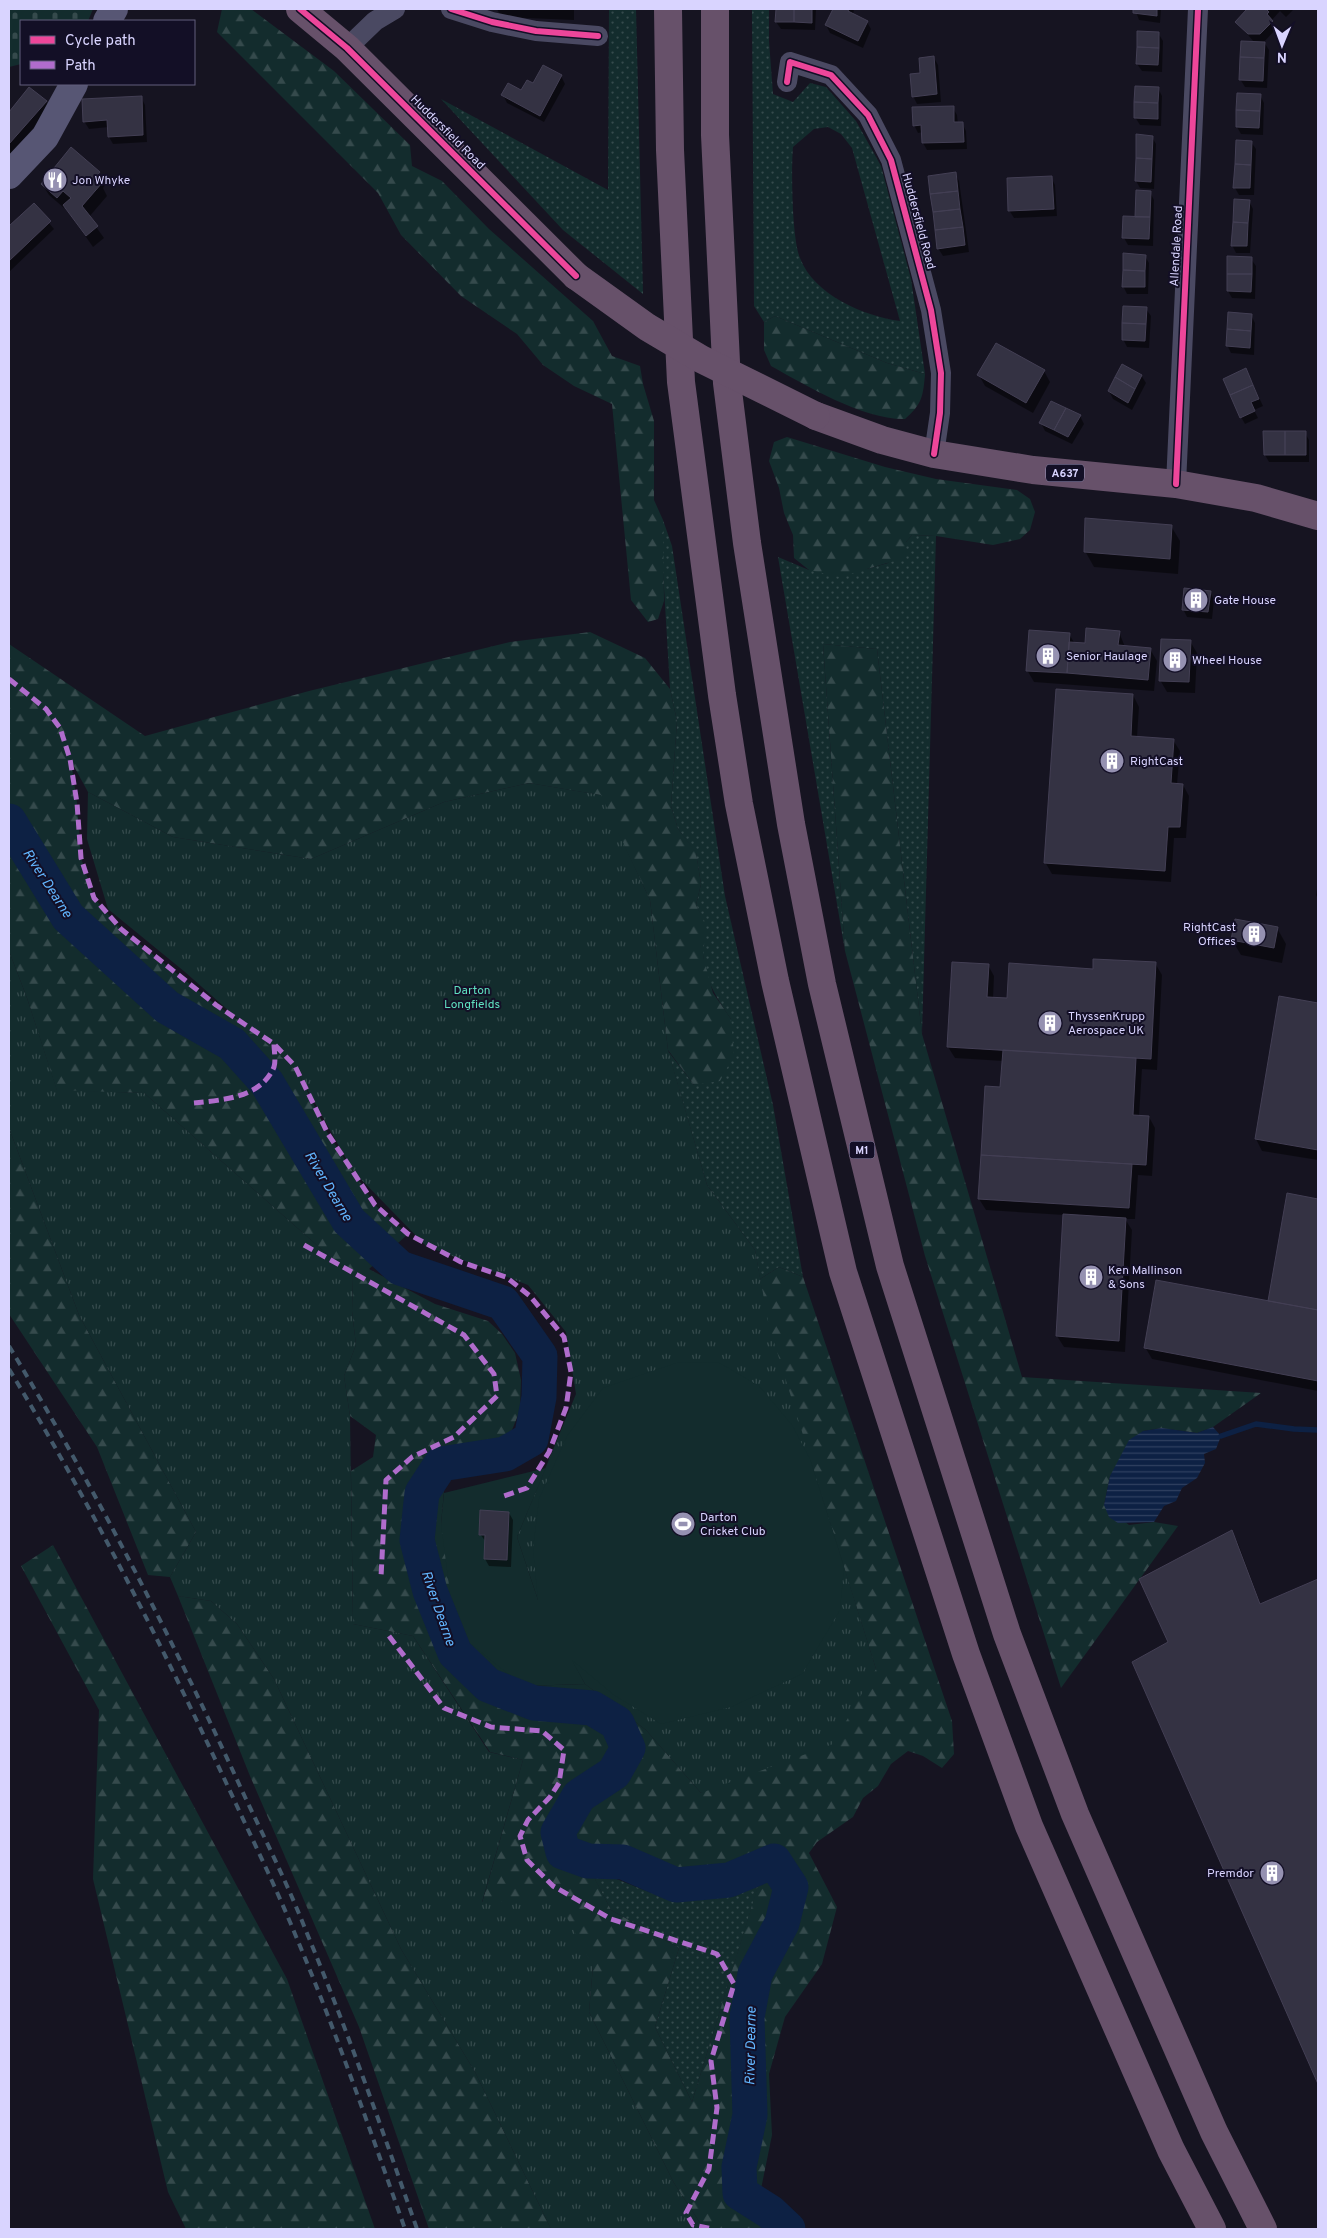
<svg xmlns="http://www.w3.org/2000/svg" width="1327" height="2238" font-family="Overpass,sans-serif">
	<style>
		.grass { fill: url(#grass-dots); fill-rule: evenodd }
		.forest { fill: url(#forest-firs); fill-rule: evenodd }
		.cemetery { fill: url(#cemetery-stones) }
		.park { fill: url(#park-tufts) }
		.pitch { fill: #132c2d }
		.water { fill: url(#water-rules) }
		.shadow { fill: #0007 }
		.lines { fill: none; stroke-linecap: round; stroke-linejoin: round }
		.stream { stroke: #0d2144; stroke-width: 5.5 }
		.river { stroke: #0d2144; stroke-width: 35 }
		.building { fill: #343243; stroke: #433f54 }
		.street { stroke: #4a4962; stroke-width: 20 }
		.secondary { stroke: #575674; stroke-width: 28 }
		.highway { stroke: #67516a; stroke-width: 28 }
		.rail { stroke: #43596b; stroke-width: 4; stroke-dasharray: 8 6; stroke-linecap: butt }
		.highway-bridge { stroke: #67516a; stroke-width: 28 }
		.quiet { stroke: #b06ccc; stroke-width: 5; stroke-dasharray: 10 5; stroke-linecap: butt }
		.cycleway-casing { stroke: #130f26; stroke-width: 9 }
		.cycleway { stroke: #ed469a; stroke-width: 6 }
		.labels { text-anchor: middle; stroke-width: 4; stroke-linejoin: round; paint-order: stroke }
		.shield { fill: #130f26; stroke: #9e99be; stroke-width: 1 }
		.shield-label { font-size: 11px; font-weight: bold; fill: #d9d4ff }
		.street-label { font-size: 12px; fill: #d9d4ff; stroke: #130f26 }
		.poi-label { font-size: 12px; fill: #d9d4ff; stroke: #130f26; text-anchor: start }
		.park-label { font-size: 12px; fill: #5fe0c0; stroke: #130f26 }
		.water-label { font-size: 14px; font-style: italic; fill: #62b6ff; stroke: #130f26 }
	</style>
	<defs>
		<pattern id="grass-dots" width="8" height="8" patternUnits="userSpaceOnUse" patternTransform="scale(1.25)"><rect width="8" height="8" fill="#132c2d"/><path d="M2 2h.1M6 6h.1" fill="none" stroke="#354a4c" stroke-width="1.8" stroke-linecap="round"/></pattern>
		<pattern id="forest-firs" width="22" height="20" patternUnits="userSpaceOnUse" patternTransform="scale(1.25)"><rect width="22" height="20" fill="#132c2d"/><path d="M5 1l3.5 6h-7zM16 11l3.5 6h-7z" fill="#354a4c"/></pattern>
		<pattern id="cemetery-stones" width="16" height="16" patternUnits="userSpaceOnUse" patternTransform="scale(1.25)"><rect width="16" height="16" fill="#132c2d"/><path d="M2 7V4a2 2 0 0 1 4 0v3zM10 15v-3a2 2 0 0 1 4 0v3z" fill="#354a4c"/></pattern>
		<pattern id="park-tufts" width="24" height="20" patternUnits="userSpaceOnUse" patternTransform="scale(1.25)"><rect width="24" height="20" fill="#132c2d"/><path d="M3 7l-1-3M5 7V3M7 7l1-3M15 17l-1-3M17 17v-4M19 17l1-3" fill="none" stroke="#354a4c"/></pattern>
		<pattern id="water-rules" width="6" height="5" patternUnits="userSpaceOnUse" patternTransform="scale(1.25)"><rect width="6" height="5" fill="#0d2144"/><path d="M0 2.5h6" fill="none" stroke="#304060"/></pattern>
	</defs>
	<rect width="100%" height="100%" fill="#161421"/>
	<path class="grass" d="M609,9h27l7,285 -80,-64 -122,-131 167,91z
		M752,9h17v32l4,53 20,8 17,-19 16,4 30,34 25,45 30,113 14,95 -38,-11 -112,-47 -11,6 -10,-16zM828,127l13,7 11,14 48,173c-36,-5 -86,-26 -100,-63 -8,-18 -9,-89 -7,-111l21,-18z
		M663,520l9,26 53,350 48,209 30,172 -24,-10 -19,12 -5,-29 -48,-65 -39,-134 26,34 37,-66c-13,-19 -27,-40 -28,-65 0,-26 6,-23 -7,-49l5,-21 -5,-31 -18,-24 -7,-23 6,-85 -7,-32 -8,-135z
		M912,535l24,1 -14,498 -45,-385 -54,-5 22,307 -67,-394 31,13 58,-1 21,-6z
		M589,1868l85,34 84,-15 -66,215 -37,-75 24,-79 -68,-38z"/>
	<path class="forest" d="M222,9h29l83,62 76,74 2,21 30,15 47,48 104,92 19,35 28,10 3,18 11,37v79l9,20 1,81 -6,18 -10,3 -17,-22 -19,-196 -38,-18 -31,-21 -26,-31 -56,-38 -60,-61 -23,-42 -161,-161z
		M775,316l112,47 38,11c-2,23 -3,30 -20,45 -41,1 -98,-33 -134,-53l-7,-16v-28z
		M787,437l98,30 51,12 81,11 13,9 5,13 -5,18 -10,9 -27,6 -57,-9 -24,-1 -6,7 -2,16 -64,19 -31,-7 -15,-12 -1,-23 -9,-22 -5,-25 -10,-27 5,-19z
		M590,632l55,26 25,31 7,32 -6,85 7,23 18,23 5,32 -5,21 10,19 -3,32 10,37 18,26 3,36 -14,26 -26,4 -26,-35 -18,-150 -50,-105 -71,-12 -85,19 -133,57 -138,-22 -85,-45 -17,-31 6,42 4,55 13,40 27,31 95,76 58,39 21,22 33,68 47,71 33,29 -39,35 66,35 53,17 14,13 13,19 6,27 -1,30 -10,25 -24,9 -38,3 -7,77 82,162 62,-2 61,46 55,63 175,-124 -108,-343 -8,-47 19,-12 24,10 149,444 2,33 -12,14 -19,-12 -15,-5 -17,13 -13,22 -15,12 -10,19 -36,25 -8,11 28,54 -15,57 -37,53 -16,57 3,61 -11,54 28,40h-85l-30,-46 -85,-171 4,-46 -111,-63 41,-143 -33,-8 -77,-116 -60,-12 -2,-153 22,-14 3,-22 -26,-19 -6,-40 12,-31 -4,-34 1,-34 -209,-184 -87,-2 -30,-93 -18,-47v-307l136,92 164,-45 201,-49zM580,1850l17,7 50,1 21,13 53,1 47,-19 -76,249 -37,-75 24,-79 -68,-38z
		M823,644l54,5 45,385 100,343 239,16 -48,34 -16,6 -36,-5 -18,3 -33,45 -6,29 25,20 25,-3 24,4 -117,162 -136,-432 -80,-305z
		M9,1128l70,187 117,217 -26,45 -22,-2 -51,-128 -88,-133z
		M53,1545l234,434 88,250h-189l-18,-37 -75,-313 6,-169 -78,-144z
		M178,1596l33,5 26,23 37,55 127,270 74,123 76,157h-122l-70,-202 -109,-251z"/>
	<path class="cemetery" d="M9,9h84l-5,12h-67v43l-12,3z"/>
	<path class="park" d="M529,783l72,12 49,105 18,150 39,135 48,65 14,76 107,343 -43,75 -132,49 -55,-63 -61,-46 -46,-81 -22,-66 59,-143 -10,-62 -38,-47 -102,-39 -73,-75 -56,-100 -112,-99 -77,-63 -21,-70 1,-47 85,45 138,22 133,-57z
		M9,951l18,47 30,92 87,3 209,184 -1,34 4,34 -12,31 6,40 3,208 60,12 76,116 34,8 -41,142 75,-3 36,67 -4,46 85,171 30,46h-153l-76,-157 -74,-123 -127,-270 -37,-55 -26,-23 -33,-5 -8,-19 26,-45 -117,-217 -70,-187z"/>
	<path class="pitch" d="M718,1362l41,24 33,39 18,34 34,108 -4,43 -38,64 -71,33 -70,17 -47,-29 -42,-35 13,24 -62,2 -68,-55 -14,-107 3,-31 102,-25 -29,69 21,63 -5,-51 6,-50 28,-63 36,-48 73,-25z"/>
	<path class="water" d="M1213,1427l8,9 -5,13 -12,5 1,9 -8,15 -15,10 -6,13 -12,5 -10,16 -36,1 -9,-6 -5,-12 6,-29 19,-36 14,-9 19,-3 35,5z"/>
	<path class="shadow" d="M497,9h77v11l-73,-3z
		M777,9h39l-1,21 -34,-1 -5,-7z
		M834,9h20l-1,6 14,7 4,7 -8,19 -33,-15 -4,-8z
		M1135,9h26l-1,14 -21,-3z
		M1249,9l44,1 -7,7 -6,-6 -9,10 5,8 -12,13 5,8 -2,38 -22,-1 -5,-8 14,-37 -17,-20z
		M1158,33l5,8 -1,31 -20,-1 -5,-7z
		M934,58l4,7 3,37 -24,2 -4,-8 8,-22z
		M561,76l4,8 -21,38 -37,-19 -4,-8 19,-3z
		M1158,88l4,8 -1,30 -21,-1 -5,-8z
		M29,89l17,13 5,7 -42,46v-42z
		M1260,95l4,8 -1,32 -22,-1 -4,-7z
		M141,97l4,8 2,37 -34,2 -4,-7v-10l-20,2 -5,-8z
		M953,108l4,7 1,9 4,-1 4,8 1,18 -40,1 -4,-7v-11l-5,1 -4,-8z
		M1138,136l14,1 4,7 -2,45 -14,-1 -4,-7z
		M1251,142l5,7 -2,46h-15l-4,-7z
		M99,173l7,11 -3,4 4,8 -18,21 15,21 -11,9 -28,-40 -1,1 -15,-13 -7,-11z
		M955,174l4,7 10,71 -26,4 -5,-8z
		M1051,177l4,8 2,31 -43,2 -5,-8z
		M1150,192l4,8 -1,46 -25,-1 -4,-7z
		M1249,201l4,8 -3,44h-14l-4,-8z
		M34,205l20,24 -45,43v-44z
		M1145,256l4,7 -1,31h-21l-4,-8z
		M1251,259l5,7 -1,33 -23,-1 -4,-7z
		M1146,309l5,7 -2,32 -22,-1 -4,-8z
		M1251,315l4,8 -1,32 -23,-2 -4,-8z
		M1246,370l17,36 -9,4 4,8 -13,6 -4,-7z
		M1044,371l6,11 -17,31 -48,-27 -6,-11z
		M1141,375l5,8 -14,27 -19,-11 -4,-8z
		M1080,416l4,8 -12,20 -27,-13 -4,-8z
		M1305,433l4,7v22h-40l-4,-7z
		M1171,526l9,15 -2,33 -84,-7 -9,-16z
		M1210,592l4,8 -2,19 -25,-2 -4,-8z
		M1119,632l6,15 25,2 7,12 -3,30 -120,-9 -7,-12 42,-36 6,10 11,1z
		M1190,641l7,12 -2,40 -28,-1 -7,-12z
		M1133,695l6,12 -2,30 36,3 7,11 -3,33 6,1 6,11 -3,42h-12l-3,44 -119,-8 -7,-12z
		M1318,883v16l-2,-4z
		M1277,928l9,16 -4,19 -41,-8 -9,-15z
		M1155,963l7,12 -5,95 -15,-1 -3,47 10,1 6,11 -3,48 -14,-1 -3,44h-10l7,11 -7,122 -61,-5 -7,-11 7,-121 -78,-5 -7,-11 23,-111 1,-27 -48,-3 -7,-11 40,-82 6,11 -1,23 15,1 86,-30z
		M1280,998l38,6v156l-56,-9 -6,-12z
		M1288,1194l30,6v191l-166,-32 -7,-12 124,-45z
		M509,1513l4,7 -2,47 -22,-1 -4,-7 1,-17 -6,-8z
		M1232,1532l6,11 23,62 57,-24v500l-185,-418 37,-20z"/>
	<g class="lines">
		<path class="stream" d="M1221,1436l35,-12 38,5 24,1"/>
		<path class="river" d="M9,821l59,96 99,90 65,37 35,39 82,138 51,47 103,35 37,53 -1,41 -8,42 -26,15 -64,10 -19,29 -5,47 13,51 25,62 33,32 46,18 58,5 25,15 11,25 -14,25 -35,23 -21,36 5,20 25,9 35,1 53,23 53,-5 45,-19 17,26 -9,36 -27,51 -8,43 3,98 -11,52 1,26 30,19 18,17"/>
	</g>
	<path class="building" d="M776,9h18v13h-19z
		M794,9h18v14l-18,-1z
		M833,9h16l-1,2 20,10 -10,20 -33,-16z
		M1133,9h24v7l-24,-3z
		M1247,9h19l3,3 -2,2 6,7 -13,13h-12l-13,-12z
		M1137,31l22,1v16l-22,-1z
		M1241,41l24,1 -1,16 -24,-1z
		M1137,47l22,1 -1,17 -22,-1z
		M934,56l3,38 -25,3 -2,-23 10,-1 -1,-15z
		M1240,57l24,1 -1,23 -24,-1z
		M543,65l19,10 -22,41 -39,-21 7,-12 13,7 6,-10 6,3z
		M1135,86l24,1 -1,16 -24,-1z
		M29,87l18,14 -38,43v-32z
		M1237,93l24,1 -1,17 -24,-1z
		M142,96l1,39 -35,2 -1,-17 -24,2 -1,-23z
		M1134,102l24,1v16l-24,-1z
		M954,106v16h9l1,20 -42,1 -1,-18 -8,1 -1,-19z
		M1236,110l24,1 -1,17 -23,-1z
		M1136,134l17,2 -1,23 -16,-1z
		M1236,140l16,1 -1,24 -16,-1z
		M71,147l29,25 -5,6 7,5 -20,23 16,20 -12,10 -23,-31 8,-7 -8,-7 -6,7 -16,-14z
		M1136,158l16,1 -1,23 -16,-1z
		M1235,164l16,1 -1,23h-17z
		M956,172l2,19 -28,3 -2,-18z
		M1052,176l2,33 -46,2 -1,-33z
		M1136,190l15,1 -1,26h-15z
		M958,191l2,18 -27,3 -3,-18z
		M1234,199l16,1 -2,23 -15,-1z
		M34,203l17,18 -42,40v-35z
		M960,209l3,18 -28,3 -2,-18z
		M1123,216l27,1 -1,22 -27,-1z
		M1233,222l15,1 -1,23h-16z
		M963,227l2,18 -28,4 -2,-19z
		M1123,253l23,2 -1,16 -22,-1z
		M1227,256l25,1v17h-25z
		M1123,270l22,1v16h-23z
		M1227,274h25l-1,18 -24,-1z
		M1123,306l24,1 -1,17 -24,-1z
		M1228,312l24,2 -1,17 -24,-2z
		M1122,323l24,1 -1,17 -23,-1z
		M1227,329l24,2 -1,17 -24,-2z
		M996,343l49,27 -19,33 -49,-28z
		M1122,364l20,11 -7,14 -20,-12z
		M1246,368l7,17 -23,10 -7,-16z
		M1115,377l20,12 -7,14 -20,-12z
		M1253,385l6,14 -8,3 4,9 -15,7 -10,-23z
		M1051,401l15,7 -12,22 -15,-7z
		M1066,408l15,7 -13,22 -14,-7z
		M1263,431h22v24h-21z
		M1285,431h21v24h-21z
		M1085,518l87,7 -2,34 -86,-7z
		M1184,588l27,3 -3,21 -26,-2z
		M1086,628l34,3 -2,14 33,3 -3,32 -81,-7 2,-31 16,1z
		M1029,630l41,3 -3,40 -41,-2z
		M1161,639l30,1 -2,42 -30,-1z
		M1056,689l77,5 -2,42 43,3 -3,44 12,1 -3,43h-12l-3,44 -121,-8z
		M1235,919l43,8 -4,21 -43,-8z
		M1093,959l63,3 -5,97 -204,-12 5,-85 37,2 -2,33 20,1 2,-35 84,6z
		M1279,996l39,7v147l-63,-11z
		M1003,1050l133,8 -3,57 16,1 -3,49 -165,-10 4,-69 15,1z
		M981,1155l151,9 -3,44 -151,-9z
		M1287,1193l31,6v111l-50,-9z
		M1063,1214l63,4 -7,123 -63,-5z
		M1156,1280l162,30v71l-174,-33z
		M480,1510l29,2 -2,48 -23,-1 1,-24h-6z
		M1232,1530l28,74 58,-25v505l-186,-422 36,-20 -29,-63z"/>
	<g class="lines">
		<path class="street" d="M451,9l41,13 44,9 62,5
			M347,48l28,-27 20,-12
			M787,82l3,-20 41,13 37,40 23,45 40,150 10,63 -1,40 -6,41
			M1176,484l22,-475"/>
		<path class="secondary" d="M107,21l7,-12
			M9,175l36,-38 29,-53"/>
		<path class="highway" d="M300,9l47,39 229,228
			M668,9l2,141 11,232 41,313 17,109 36,177 68,291 123,382 63,172 142,324 41,79
			M715,9v126l12,248 20,160 44,281 31,160 68,282 117,368 68,180 139,318 49,97
			M816,416l66,24 52,14 99,16 143,14 80,14 62,18"/>
		<path class="rail" d="M9,1346c88,146 165,296 236,451 21,44 43,88 61,134 41,98 76,198 111,298
			M9,1369c85,140 158,286 227,435 20,43 41,86 59,130 41,97 75,196 110,295"/>
		<path class="highway-bridge" d="M576,276l71,51 54,32 115,57"/>
		<path class="quiet" d="M9,679l37,30 14,19 10,31 7,44 4,55 13,40 27,31 95,76 58,39 21,22 33,68 47,71 33,29 53,28 45,15 24,19 34,41 7,35 -5,36 -17,44 -22,36 -26,9
			M194,1103c28,-3 67,-5 80,-36 2,-6 0,-17 0,-23
			M304,1245l160,90 30,39 3,22 -43,41 -42,20 -26,23 -5,97
			M389,1636l55,72 47,19 51,4 22,19 -5,33 -9,14 -22,23 -8,16 7,24 26,26 58,33 106,35 17,30 -23,77 6,47 -8,61 -23,44 7,12 20,4"/>
		<defs>
			<path id="cycleway" d="M300,9l47,39 229,228
				M451,9l41,13 44,9 62,5
				M787,82l3,-20 41,13 37,40 23,45 40,150 10,63 -1,40 -6,41
				M1176,484l22,-475"/>
		</defs>
		<use href="#cycleway" class="cycleway-casing"/>
		<use href="#cycleway" class="cycleway"/>
	</g>
	<defs>
		<symbol id="restaurant-disc" viewBox="-11 -11 22 22"><circle r="9.5" fill="#9591b1" stroke="#130f26"/><path d="M-5-6h1v4h1v-4h1v4h1v-4h1v5L-1.5 .5V6h-2V.5L-5-1ZM5-6V6H3V1.5H1.5Q1.5-4 5-6Z" fill="#fff"/></symbol>
		<symbol id="building-disc" viewBox="-11 -11 22 22"><circle r="9.5" fill="#9591b1" stroke="#130f26"/><path d="M-4-6H4V6H1V3H-1V6H-4ZM-2.5-4.3h1.7v1.8h-1.7ZM.8-4.3h1.7v1.8H.8ZM-2.5-1h1.7V.8h-1.7ZM.8-1h1.7V.8H.8Z" fill="#fff"/></symbol>
		<symbol id="stadium-disc" viewBox="-11 -11 22 22"><circle r="9.5" fill="#9591b1" stroke="#130f26"/><path d="M0-5a6.5 5 0 1 0 0 10a6.5 5 0 1 0 0-10ZM-3.5-1.8h7v3.6h-7Z" fill="#fff"/></symbol>
	</defs>
	<g fill-rule="evenodd">
		<use href="#restaurant-disc" x="41" y="166" width="28" height="28"/>
		<use href="#building-disc" x="1182" y="586" width="28" height="28"/>
		<use href="#building-disc" x="1034" y="642" width="28" height="28"/>
		<use href="#building-disc" x="1161" y="646" width="28" height="28"/>
		<use href="#building-disc" x="1098" y="747" width="28" height="28"/>
		<use href="#building-disc" x="1240" y="920" width="28" height="28"/>
		<use href="#building-disc" x="1036" y="1009" width="28" height="28"/>
		<use href="#building-disc" x="1077" y="1263" width="28" height="28"/>
		<use href="#stadium-disc" x="669" y="1510" width="28" height="28"/>
		<use href="#building-disc" x="1258" y="1859" width="28" height="28"/>
	</g>
	<g class="labels">
		<g class="shield">
			<rect x="1046" y="464.5" width="38" height="17" rx="4"/>
			<rect x="849.5" y="1141.5" width="25" height="17" rx="4"/>
		</g>
		<g class="shield-label">
			<text x="1065" y="477">A637</text>
			<text x="862" y="1154">M1</text>
		</g>
		<g class="street-label">
			<text transform="translate(448 132) rotate(45)" y="4">Huddersfield Road</text>
			<text transform="translate(919 221) rotate(75)" y="4">Huddersfield Road</text>
			<text transform="translate(1176 246) rotate(-87)" y="4">Allendale Road</text>
		</g>
		<g class="poi-label">
			<text x="72" y="184">Jon Whyke</text>
			<text x="1214" y="604">Gate House</text>
			<text x="1066" y="660">Senior Haulage</text>
			<text x="1192" y="664">Wheel House</text>
			<text x="1130" y="765">RightCast</text>
			<text x="1236" y="931" text-anchor="end">RightCast<tspan x="1236" dy="14">Offices</tspan></text>
			<text x="1068" y="1020">ThyssenKrupp<tspan x="1068" dy="14">Aerospace UK</tspan></text>
			<text x="1108" y="1274">Ken Mallinson<tspan x="1108" dy="14">&amp; Sons</tspan></text>
			<text x="700" y="1521">Darton<tspan x="700" dy="14">Cricket Club</tspan></text>
			<text x="1254" y="1877" text-anchor="end">Premdor</text>
		</g>
		<g class="park-label">
			<text x="472" y="994">Darton<tspan x="472" dy="14">Longfields</tspan></text>
		</g>
		<g class="water-label">
			<text transform="translate(48 883) rotate(57)" y="5">River Dearne</text>
			<text transform="translate(329 1186) rotate(59)" y="5">River Dearne</text>
			<text transform="translate(439 1608) rotate(71)" y="5">River Dearne</text>
			<text transform="translate(750 2046) rotate(-89)" y="5">River Dearne</text>
		</g>
	</g>
	<rect width="1327" height="2238" fill="none" stroke="#d9d4ff" stroke-width="20"/>
	<rect x="20" y="20" width="175" height="65" fill="#130f26" stroke="#625e7d"/>
	<rect x="30" y="36" width="25" height="8" fill="#ed469a" stroke="#625e7d"/>
	<text x="65" y="45" font-size="15" fill="#d9d4ff">Cycle path</text>
	<rect x="30" y="61" width="25" height="8" fill="#b06ccc" stroke="#625e7d"/>
	<text x="65" y="70" font-size="15" fill="#d9d4ff">Path</text>
	<g transform="translate(1282 45) rotate(181)" stroke="#130f26" stroke-width="4" paint-order="stroke">
	<path d="M0-4L9 19L0 12L-9 19Z" fill="#d9d4ff"/>
	<text y="-8" font-size="14" font-weight="bold" text-anchor="middle" fill="#d9d4ff">N</text>
	</g>
</svg>
